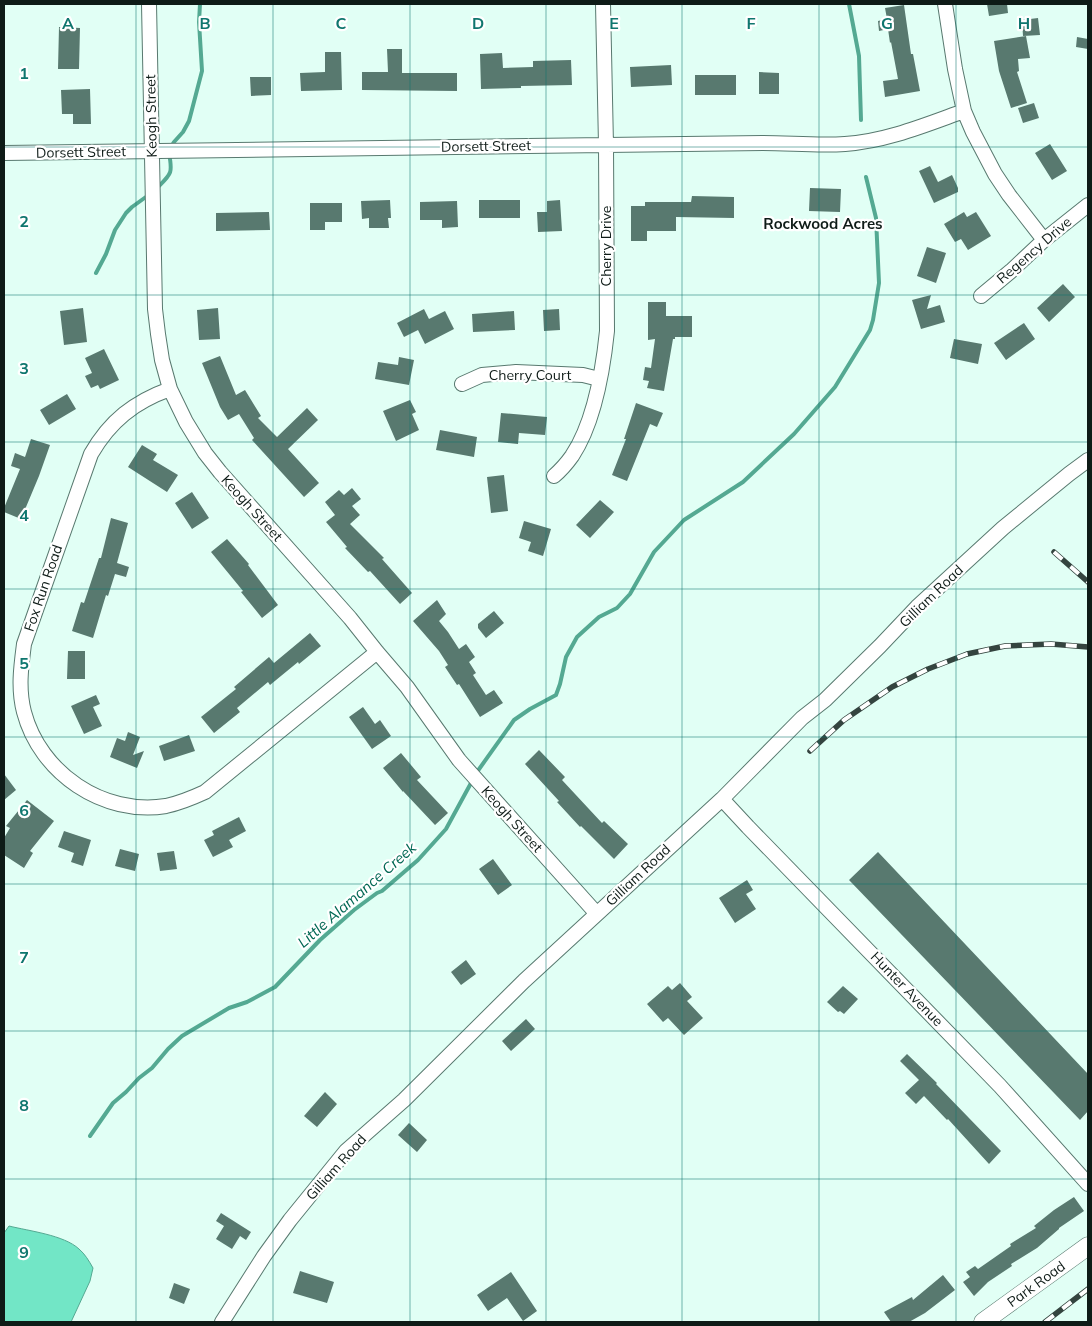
<svg xmlns="http://www.w3.org/2000/svg" width="1092" height="1326" font-family="Mulish,sans-serif">
	<style>
		.water { fill: #72e6c6; stroke: #54a992 }
		.lines { fill: none; stroke-linecap: round; stroke-linejoin: round }
		.stream { stroke: #54a992; stroke-width: 4 }
		.building { fill: #58796f }
		.minor-casing { stroke: #58796f; stroke-width: 16 }
		.tertiary-casing { stroke: #58796f; stroke-width: 19 }
		.minor { stroke: #fff; stroke-width: 14 }
		.tertiary { stroke: #fff; stroke-width: 18 }
		.rail-casing { stroke: #34443f; stroke-width: 5.5 }
		.rail { stroke: #fff; stroke-width: 4; stroke-dasharray: 11; stroke-linecap: butt }
		.grid { fill: none; stroke: #0f766e; stroke-width: 1; stroke-opacity: 0.55 }
		.labels { text-anchor: middle; stroke-width: 4.5; stroke-linejoin: round; paint-order: stroke }
		.street-label { font-size: 14px; fill: #0e1b17; stroke: #fff }
		.neighbourhood-label { font-size: 15px; font-weight: bold; fill: #0e1b17; stroke: #fff }
		.water-label { font-size: 15px; font-style: italic; fill: #016753; stroke: #fff }
		.grid-label { font-size: 16px; text-anchor: middle; font-weight: bold; fill: #0f766e; stroke: #fff; stroke-width: 4.5; stroke-linejoin: round; paint-order: stroke }
	</style>
	<rect width="100%" height="100%" fill="#e1fff5"/>
	<path class="water" d="M9,1226c20,5 55,9 70,23 6,5 10,12 14,19l-3,13 -19,41h-67v-89z"/>
	<g class="lines">
		<path class="stream" d="M849,4l10,52 2,64
			M171,147l3,-5 9,-10 6,-11 13,-50 -3,-49 1,-18
			M157,188c14,-14 16,-14 12,-35
			M96,273l10,-19 9,-24 11,-17 6,-6 18,-13
			M90,1136l23,-33 13,-11 13,-14 13,-10 16,-19 14,-13 47,-28 18,-6 28,-15 45,-47 34,-30 23,-17 5,-2 36,-31 28,-31 31,-57 37,-52 16,-11 26,-14 4,-11 6,-27 11,-20 22,-20 18,-9 13,-14 24,-42 30,-32 59,-38 51,-48 41,-47 35,-57 3,-10 6,-37 -3,-65 -10,-41"/>
	</g>
	<path class="building" d="M987,4h20l1,9 -19,3z
		M904,5l7,49h2l7,37 -35,6 -2,-16 15,-2 -7,-37 -1,1 -2,-14 -9,2 -1,-10 9,-2 -2,-11z
		M1038,18l2,17 -17,1 -1,-16z
		M59,27l21,1 -1,41h-21z
		M1026,36l4,22 -12,1 1,12 -2,1 10,31 -16,5 -12,-37 -5,-30z
		M1077,37l11,2v10l-12,-2z
		M387,49h15v24h55v18l-95,-1v-18h26z
		M325,52h16l1,38 -41,1 -1,-18 25,-1z
		M502,53l1,15 30,-1v-6l38,-1 1,25 -51,1v2l-40,1 -1,-35z
		M671,65l1,20 -41,2 -1,-20z
		M759,72l20,1v21h-20z
		M695,75h41v20h-41z
		M250,77h21v18l-20,1z
		M90,89l1,35h-18v-10h-11l-1,-24z
		M1034,103l5,15 -16,5 -5,-15z
		M1050,144l17,27 -15,9 -17,-27z
		M930,166l8,16 14,-7 6,13v4l-24,11 -15,-32z
		M810,188l31,1 -1,23 -31,-1z
		M692,196l42,1v21l-58,-1v14h-29v10h-16v-35h14v-4h46z
		M390,200l1,18h-3l1,10h-20v-10l-7,1 -1,-18z
		M479,200h41v18h-41z
		M560,200l2,31 -24,1 -1,-20h10v-11z
		M457,201l1,26 -16,1v-8h-22v-18z
		M310,203h32v19h-17v8h-15z
		M269,212l1,18 -54,1v-18z
		M964,212l3,5 9,-5 15,24 -23,14 -7,-11 -6,3 -11,-18z
		M927,247l19,6 -10,30 -19,-7z
		M1063,284l12,13 -26,25 -12,-14z
		M931,295l-4,14 13,-4 5,17 -24,7 -9,-29z
		M648,302h18v14h26v21h-17v2h-2l-9,52 -17,-3 2,-7 -6,-1 2,-13 6,1 4,-29 -7,1z
		M83,308l4,34 -23,3 -4,-34z
		M218,308l2,31 -21,1 -2,-30z
		M424,309l5,10 16,-8 9,18 -29,15 -7,-14 -14,7 -7,-14z
		M559,309l1,21 -16,1 -1,-21z
		M514,311l1,19 -42,2 -1,-18z
		M1024,323l11,16 -29,21 -12,-17z
		M954,339l28,5 -4,20 -28,-6z
		M104,349l15,31 -19,9 -2,-4 -7,3 -6,-12 7,-3 -7,-15z
		M220,356l16,39 9,-5 16,26 -3,2 19,19 30,-29 11,12 -30,29 31,34 -15,14 -52,-57 2,-2 -15,-24 -11,6 -8,-13 -18,-44z
		M399,357l15,3 -5,25 -34,-6 3,-17 20,3z
		M67,394l9,15 -27,16 -9,-15z
		M410,400l6,12 -4,2 7,16 -23,11 -13,-30z
		M636,403l27,10 -6,14 -7,-3 -23,57 -15,-6 14,-36h-2z
		M501,413l46,4 -2,18 -26,-2 -1,11 -20,-2z
		M440,430l37,7 -3,20 -38,-7z
		M31,439l19,6 -11,31 -18,43 -17,-7v-4l16,-39 -9,-3 4,-13 10,4z
		M142,445l15,9 -4,6 25,15 -11,17 -39,-25z
		M504,475l4,36 -17,2 -4,-36z
		M352,488l9,11 -9,7 8,9 -10,9 34,34 -2,1 30,34 -12,11 -30,-33 -2,1 -23,-24 2,-1 -21,-25 9,-7 -10,-13 14,-12 5,5z
		M192,492l17,26 -17,11 -17,-26z
		M600,500l14,12 -24,26 -14,-13z
		M111,518l17,5 -11,40 12,4 -3,10 -11,-3 -7,22 -2,-1 -13,43 -21,-7 9,-29 3,1 15,-45h2z
		M524,521l27,8 -8,27 -15,-5 3,-9 -12,-4z
		M227,539l22,25 -1,1 30,40 -16,13 -21,-26 2,-1 -32,-39z
		M437,600l9,14 -7,7 9,11 11,17 7,-5 9,13 -6,5 7,11 -3,2 13,20 8,-5 9,13 -23,14 -21,-33 -2,1 -12,-18 3,-2 -9,-14 -26,-30z
		M494,611l10,12 -18,15 -8,-10v-4z
		M310,633l11,13 -22,18 -1,-2 -28,23 -2,-3 -31,26 3,4 -26,21 -13,-16 35,-28 -2,-2 35,-30 5,6z
		M68,651h17v28h-18z
		M96,695l4,9 -7,3 9,19 -18,8 -13,-28z
		M363,707l12,17 5,-4 11,16 -19,13 -23,-32z
		M128,732l12,5 -7,18 11,-4 -7,17 -27,-11 7,-19 8,3z
		M189,735l6,16 -31,10 -5,-15z
		M539,750l26,27 -3,3 40,43 2,-2 24,23 -14,15 -33,-33 -1,1 -23,-25 2,-1 -34,-37z
		M401,753l20,24 -4,3 31,33 -13,12 -32,-34v1l-20,-24z
		M4,774l12,16 -12,10z
		M27,800l27,21 -24,30 3,2 -9,15 -20,-13v-17l6,-10 -4,-2z
		M239,817l7,14 -17,9 4,7 -20,10 -9,-17 10,-5 -2,-4z
		M64,831l27,9 -8,26 -12,-4 3,-9 -16,-6z
		M120,849l19,5 -4,17 -20,-5z
		M174,851l3,18 -17,2 -3,-18z
		M878,852l210,222v37l-8,9 -231,-240z
		M493,859l19,26 -14,10 -19,-26z
		M747,880l6,10 -7,4 10,15 -21,14 -16,-25z
		M466,960l10,14 -15,11 -10,-13z
		M680,983l12,14 -5,4 16,17 -19,17 -16,-17 -5,4 -16,-18 21,-18 4,4z
		M843,986l15,13 -14,15 -4,-3 -2,1 -11,-10z
		M526,1019l9,10 -24,22 -9,-10z
		M907,1054l30,29 -1,1 65,67 -12,13 -41,-45 -1,1 -23,-24 -8,8 -11,-11 14,-13 -19,-19z
		M325,1092l12,12 -20,23 -13,-11z
		M409,1123l18,17 -10,12 -19,-17z
		M1074,1197l10,14 -25,17v1l-22,19 -26,16 1,2 -24,16 -14,14 -11,-14 7,-5 -4,-5 9,-6 3,3 33,-23 -1,-2 26,-16 -2,-2 20,-16z
		M221,1213l30,19 -5,8 -6,-4 -8,13 -16,-10 8,-13 -8,-5z
		M300,1271l34,11 -7,21 -34,-10z
		M511,1272l26,39 -14,10 -16,-23 -19,13 -11,-16z
		M943,1275l12,15 -30,23 -16,9h-18l-7,-10 28,-15 1,3z
		M174,1283l16,6 -6,15 -15,-6z"/>
	<g class="lines">
		<defs>
			<path id="minor" d="M149,4l6,305 3,25 4,26 8,29 16,33 19,31 15,19 130,146 27,34 30,35 52,73 138,154
				M945,4l10,65 9,42 9,21 22,42 14,21 35,45
				M4,153l759,-10c27,0 55,3 82,1 42,-3 80,-19 119,-33
				M981,296l30,-25 33,-31 44,-35
				M462,384l20,-9 34,-3 67,3 16,4
				M170,389c-36,13 -60,32 -79,65l-67,190c-3,23 -6,45 0,68 16,61 79,104 142,94 14,-3 26,-8 39,-14l172,-140
				M554,476c7,-6 13,-13 18,-20 22,-33 31,-86 35,-125l-1,-186 -3,-141
				M722,799l26,28 252,259 88,98
				M222,1322l42,-66 26,-36 56,-69 58,-51 120,-119 198,-182 80,-81 23,-18 55,-54 37,-39 86,-79 66,-54 19,-14"/>
			<path id="tertiary" d="M983,1322l105,-76"/>
		</defs>
		<use href="#minor" class="minor-casing"/>
		<use href="#tertiary" class="tertiary-casing"/>
		<use href="#minor" class="minor"/>
		<use href="#tertiary" class="tertiary"/>
		<defs>
			<path id="rail" d="M1054,552l34,30
				M810,751l34,-31 48,-33 36,-18 39,-15 38,-8 46,-2 37,3
				M1045,1322l43,-33"/>
		</defs>
		<use href="#rail" class="rail-casing"/>
		<use href="#rail" class="rail"/>
	</g>
	<path class="grid" d="M136,4v1318M273,4v1318M410,4v1318M546,4v1318M682,4v1318M819,4v1318M956,4v1318M4,147h1084M4,295h1084M4,442h1084M4,589h1084M4,737h1084M4,884h1084M4,1031h1084M4,1179h1084"/>
	<g class="labels">
		<g class="street-label">
			<text transform="translate(151 116) rotate(-91)" y="5">Keogh Street</text>
			<text transform="translate(486 146) rotate(-1)" y="5">Dorsett Street</text>
			<text transform="translate(81 152) rotate(-1)" y="5">Dorsett Street</text>
			<text transform="translate(606 246) rotate(-90)" y="5">Cherry Drive</text>
			<text transform="translate(1034 250) rotate(-41)" y="5">Regency Drive</text>
			<text x="530" y="380">Cherry Court</text>
			<text transform="translate(252 508) rotate(48)" y="5">Keogh Street</text>
			<text transform="translate(43 588) rotate(-71)" y="5">Fox Run Road</text>
			<text transform="translate(931 596) rotate(-44)" y="5">Gilliam Road</text>
			<text transform="translate(512 819) rotate(48)" y="5">Keogh Street</text>
			<text transform="translate(638 875) rotate(-43)" y="5">Gilliam Road</text>
			<text transform="translate(907 989) rotate(46)" y="5">Hunter Avenue</text>
			<text transform="translate(336 1167) rotate(-48)" y="5">Gilliam Road</text>
			<text transform="translate(1036 1284) rotate(-36)" y="5">Park Road</text>
		</g>
		<g class="neighbourhood-label">
			<text x="823" y="229">Rockwood Acres</text>
		</g>
		<g class="water-label">
			<text transform="translate(357 895) rotate(-41)" y="5">Little Alamance Creek</text>
		</g>
	</g>
	<g class="grid-label">
		<text x="68" y="29">A</text>
		<text x="205" y="29">B</text>
		<text x="341" y="29">C</text>
		<text x="478" y="29">D</text>
		<text x="614" y="29">E</text>
		<text x="751" y="29">F</text>
		<text x="887" y="29">G</text>
		<text x="1024" y="29">H</text>
		<text x="24" y="79">1</text>
		<text x="24" y="227">2</text>
		<text x="24" y="374">3</text>
		<text x="24" y="521">4</text>
		<text x="24" y="669">5</text>
		<text x="24" y="816">6</text>
		<text x="24" y="963">7</text>
		<text x="24" y="1111">8</text>
		<text x="24" y="1258">9</text>
	</g>
	<rect width="1092" height="1326" fill="none" stroke="#0e1b17" stroke-width="10"/>
</svg>
